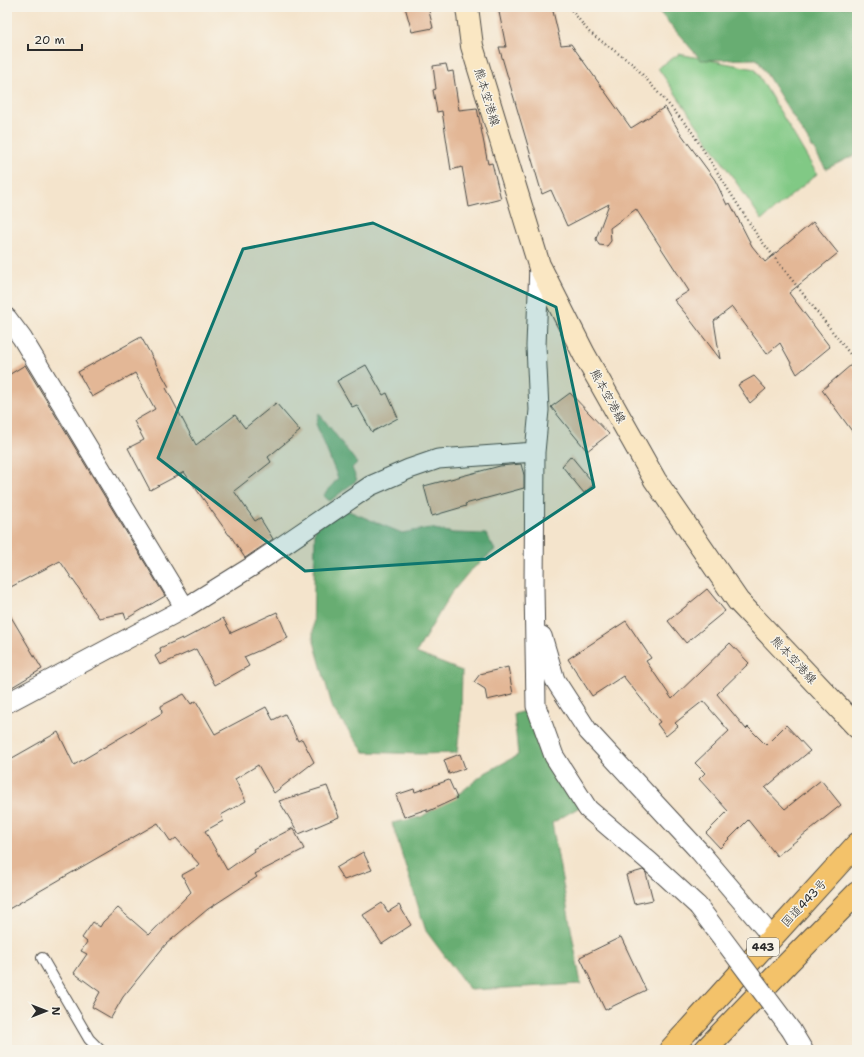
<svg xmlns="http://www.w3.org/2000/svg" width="864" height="1057" font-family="'Shantell Sans','Klee One',sans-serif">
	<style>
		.green { fill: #81c985; stroke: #567a58 }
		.forest { fill: #68ad72; stroke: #4a6c4e }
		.building { fill: #e3b796 }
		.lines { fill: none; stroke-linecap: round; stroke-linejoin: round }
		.lane-casing { stroke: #494743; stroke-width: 12 }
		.street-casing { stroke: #494743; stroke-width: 21 }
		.secondary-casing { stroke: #494743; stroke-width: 24 }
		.highway-casing { stroke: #494743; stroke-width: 24 }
		.path { stroke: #494743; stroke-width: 2.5; stroke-dasharray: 1 3; stroke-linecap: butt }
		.lane { stroke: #fff; stroke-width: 10 }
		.street { stroke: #fff; stroke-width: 19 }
		.secondary { stroke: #fae7c3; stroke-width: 22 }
		.highway { stroke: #f3c26a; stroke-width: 22 }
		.street-bridge-casing { stroke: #494743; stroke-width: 21; stroke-linecap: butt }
		.street-bridge { stroke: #fff; stroke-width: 19 }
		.marked { fill: #0f766e; fill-opacity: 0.2; stroke: #0f766e; stroke-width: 3; stroke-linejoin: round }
		.labels { text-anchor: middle; stroke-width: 3; stroke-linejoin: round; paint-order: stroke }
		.shield { fill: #f7f3e8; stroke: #686764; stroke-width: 1 }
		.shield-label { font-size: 11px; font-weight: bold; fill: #2b2b2b }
		.street-label { font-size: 12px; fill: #2b2b2b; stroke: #f7f3e8 }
	</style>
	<rect width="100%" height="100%" fill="#f7f3e8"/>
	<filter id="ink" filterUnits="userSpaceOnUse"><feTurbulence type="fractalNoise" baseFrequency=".025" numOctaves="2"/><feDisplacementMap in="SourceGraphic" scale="8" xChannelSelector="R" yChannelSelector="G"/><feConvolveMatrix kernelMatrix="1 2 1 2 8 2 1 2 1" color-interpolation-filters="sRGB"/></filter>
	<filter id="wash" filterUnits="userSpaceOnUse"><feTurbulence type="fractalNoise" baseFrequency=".012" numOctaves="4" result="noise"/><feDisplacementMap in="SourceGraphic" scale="16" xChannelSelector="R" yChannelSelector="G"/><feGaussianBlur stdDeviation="0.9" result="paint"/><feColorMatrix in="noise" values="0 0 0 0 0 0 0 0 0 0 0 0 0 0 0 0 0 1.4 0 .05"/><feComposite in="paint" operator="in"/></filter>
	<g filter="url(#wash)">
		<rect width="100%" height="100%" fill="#f4e4cc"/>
		<path class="green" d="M679,54l76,15 62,105 -55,46 -104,-152z"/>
		<path class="forest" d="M655,7h202v147l-31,15 -69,-110 -56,1z
			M319,413l38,50 -5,5 5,12 -27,21 -7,-5 15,-18 -22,-54z
			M339,507l63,26 28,-5 23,5 33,1 9,16 -26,22 -19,23 -34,58 46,18 -1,44 -4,38 -38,1 -55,-2 -31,-43 -20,-71 2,-109z
			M531,709l54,95 -33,19 29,161 -111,6 -44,-59 -34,-108 29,-6 40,-25 24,-19 33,-18 -4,-41z"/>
		<g id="blocks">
			<path class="building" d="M405,7h23l5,21 -21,4z
				M498,7h54l9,38 10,-1 60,84 34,-21 14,24 36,49 12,25 3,-2 22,43 13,16 48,-40 25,31 -49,40 41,54 -33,27 -17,-31 -13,11 -35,-47 -18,14 6,38 -35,-46 -11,-13 15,-9 -53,-82 -26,19 1,13 -4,5 -8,-1 -3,-6 13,-35 -42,22 -16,-36 -9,4 -43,-147h7z
				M446,64l2,8 5,-1 6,39 18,-2 11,56 4,-1 9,36 -32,8 -7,-40 -11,3 -9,-59 -5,1 -4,-22 3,-1 -3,-23z
				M141,337l28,50 -3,1 30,57 39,-30 10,13 31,-25 24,28 -32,26 3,5 -37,29 21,30 5,-3 13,21 -28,19 -15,-23h-1l-45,-63 -34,18 -22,-42 16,-8 -10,-19 21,-12 -20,-36 -43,24 -14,-25z
				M25,365l140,231 -39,23 -2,-6 -25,5 -39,-57 -53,28v-213z
				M366,365l17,30 4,-2 11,25 -26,14 -15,-27 -5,2 -15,-26z
				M851,365l6,7v66l-35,-48z
				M754,376l12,13 -16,14 -12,-18z
				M570,393l39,41 -22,17 -36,-44z
				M571,456l23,28 -10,9 -22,-27z
				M521,464l3,11v13l-59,16 1,2 -34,10 -8,-30 76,-20z
				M707,589l18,22 -39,32 -18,-22z
				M7,610l35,59 -35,21z
				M277,612l11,26 -44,19 5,9 -34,19 -19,-36 -36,16 -5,-9 6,-4 -1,-4 22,-10v2l41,-22 8,15z
				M626,621l25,37 -5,3 26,38 58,-56 19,20 -32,31 29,35 2,-2 18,18 20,-20 24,26 -45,37 20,21 36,-29 20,25 -64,51 -29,-36 -28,28 -14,-15 22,-22 -29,-32 6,-6 -10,-10 34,-32 -26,-30 -28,22 3,3 -12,10 -9,-12 3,-2 -37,-46 -31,20 -24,-37z
				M508,667l5,27 -26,6 -2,-11 -11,-7 6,-8z
				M184,694l7,10 5,-3 19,33 51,-27 7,13 12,-6 13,27 4,-2 12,23 -40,31 -16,-28 -23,14 11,22 -25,14 2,6 -18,10 22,39 27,-19 -1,-2 40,-21 11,21 -49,25 2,3 -49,32 -42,35 -43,53 -12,21 -19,-11 8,-15 -26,-19 13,-19 -6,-3 6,-9 -5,-4 11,-16 7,5 3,-5 15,-14 31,27 42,-43 -9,-17 18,-10 -24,-27 -5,4 -13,-19 -151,87v-149l51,-29 16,33 88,-52 -1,-7z
				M460,754l5,14 -16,6 -5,-14z
				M449,780l8,18 -30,14v-3l-23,8 -8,-22 18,-6 1,3z
				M327,786l12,31 -40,17 -20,-33z
				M363,852l9,18 -28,10 -8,-12z
				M643,870l3,3 7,27 -19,4 -8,-29z
				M382,903l6,9 11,-7 12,20 -29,19 -19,-29z
				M621,937l25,53 -41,20 -25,-53z"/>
		</g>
	</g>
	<g filter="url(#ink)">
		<use href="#blocks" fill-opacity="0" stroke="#494743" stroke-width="1"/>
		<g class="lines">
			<defs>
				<path id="lane" d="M42,958l47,81 11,11"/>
				<path id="street" d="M539,265l-3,81 3,64 -4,42 -1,135 2,119 18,50 34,53 62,53 48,44
					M7,318l15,20 163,270
					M542,636l13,44 33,51 112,121 72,85
					M7,703l178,-95 66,-41 119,-81 39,-17 29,-10 97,-7
					M791,1030l12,20"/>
				<path id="secondary" d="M467,7l5,39 67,219 45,89 71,126 83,121 119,126"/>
				<path id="highway" d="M670,1050l187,-206
					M705,1050l83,-87 69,-70"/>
			</defs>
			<use href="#lane" class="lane-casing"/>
			<use href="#street" class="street-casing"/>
			<use href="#secondary" class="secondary-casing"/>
			<use href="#highway" class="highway-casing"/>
			<path class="path" d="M569,7l20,25 45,33 56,64 67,106 100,128"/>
			<use href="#lane" class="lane"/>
			<use href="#street" class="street"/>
			<use href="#secondary" class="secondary"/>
			<use href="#highway" class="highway"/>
			<defs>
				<path id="street-bridge" d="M698,906l93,124"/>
			</defs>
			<use href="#street-bridge" class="street-bridge-casing"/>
			<use href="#street-bridge" class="street-bridge"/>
		</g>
	</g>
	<path class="marked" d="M373,223l183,84 38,180 -108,72 -181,12 -147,-113 85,-209z"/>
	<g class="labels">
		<rect class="shield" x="747" y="938" width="32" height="18" rx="3"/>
		<g class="shield-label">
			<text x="763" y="951">443</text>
		</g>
		<g class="street-label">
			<text transform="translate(487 97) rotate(73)" y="4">熊本空港線</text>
			<text transform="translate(608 396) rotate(61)" y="4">熊本空港線</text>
			<text transform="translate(794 660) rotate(47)" y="4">熊本空港線</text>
			<text transform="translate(804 903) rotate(-47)" y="4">国道443号</text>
		</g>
	</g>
	<rect width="864" height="1057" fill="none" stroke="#f7f3e8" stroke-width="24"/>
	<g transform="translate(46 1011) rotate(90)" stroke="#f7f3e8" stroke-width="3" paint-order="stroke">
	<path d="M0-3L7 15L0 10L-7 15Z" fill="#2b2b2b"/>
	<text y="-6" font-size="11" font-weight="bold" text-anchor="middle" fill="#2b2b2b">N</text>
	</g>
	<path d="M28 44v6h54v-6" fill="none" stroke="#2b2b2b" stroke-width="2"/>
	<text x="34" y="44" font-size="12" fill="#2b2b2b" stroke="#f7f3e8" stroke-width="3" paint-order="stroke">20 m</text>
</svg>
